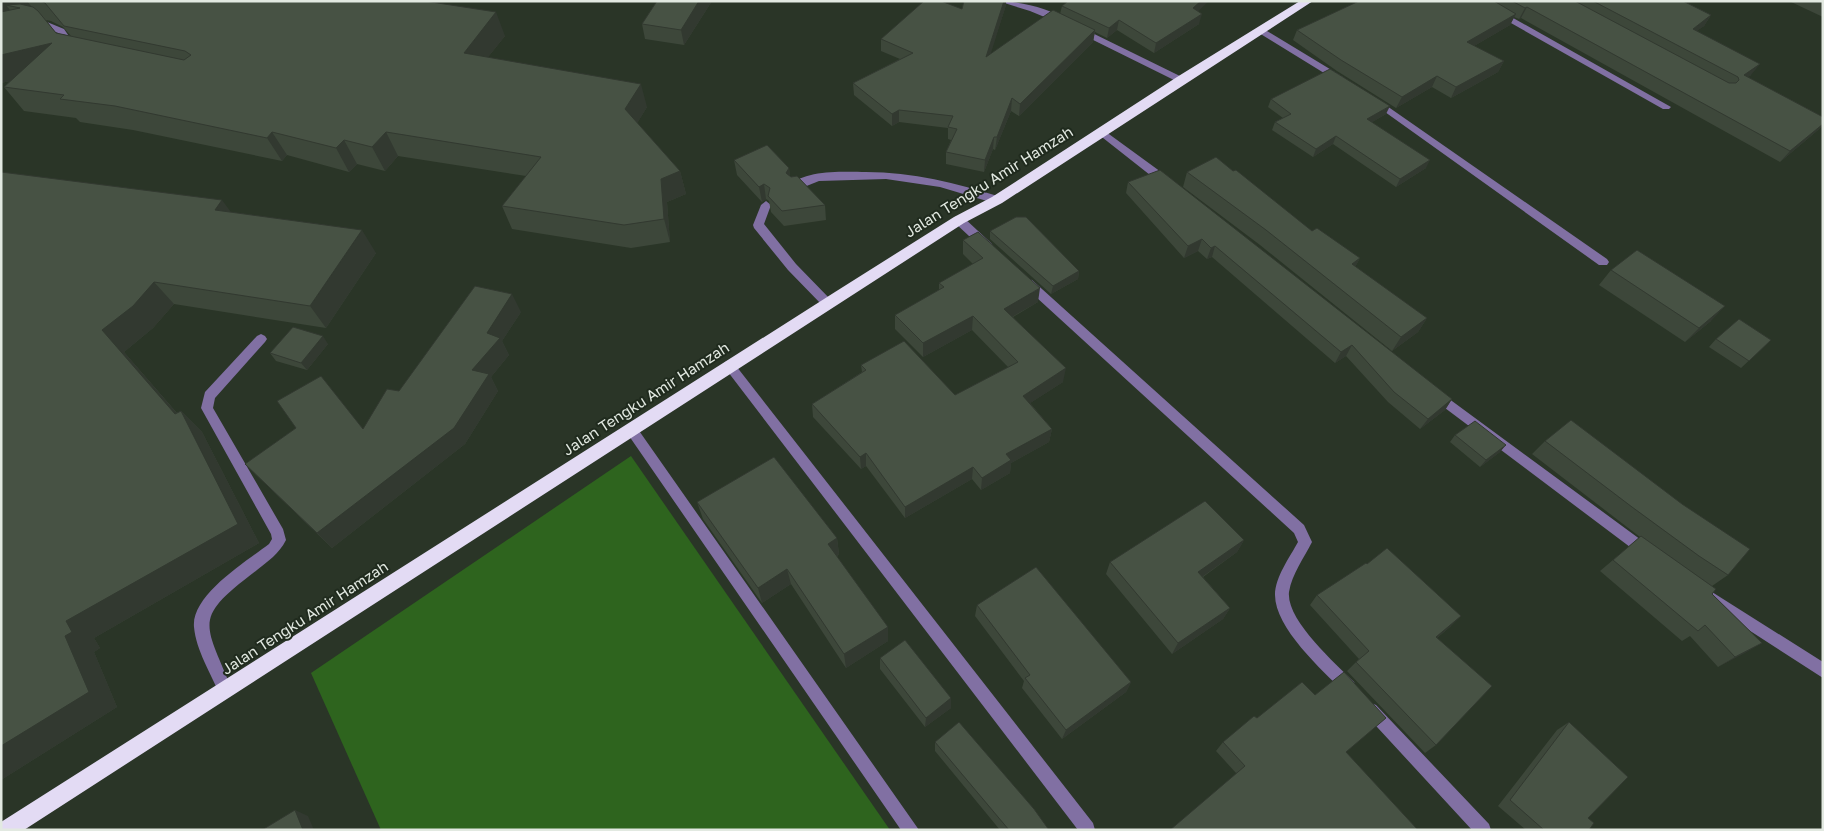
<svg xmlns="http://www.w3.org/2000/svg" width="1824" height="831" font-family="'Golos Text',sans-serif">
	<style>
		.green { fill: #2e641e }
		.lines { fill: none; stroke-linecap: round; stroke-linejoin: round }
		.minor { fill: #8170a3; fill-rule: evenodd }
		.highway { fill: #e3dbf4; fill-rule: evenodd }
		.wall { fill: #3d473a; fill-rule: evenodd }
		.shaded-wall { fill: #323930 }
		.building { fill: #475244; stroke: #323930 }
		.labels { text-anchor: middle; stroke-width: 4; stroke-linejoin: round; paint-order: stroke }
		.street-label { font-size: 15px; fill: #e2e9e1; stroke: #202b1e }
	</style>
	<rect width="100%" height="100%" fill="#2a3527"/>
	<path class="green" d="M631,456l259,374h-509l-70,-157z"/>
	<g class="lines">
		<path class="minor" d="M998,1c19,0 54,7 69,20l-2,2h-6l-29,-12z
			M1472,1h11l188,106 -2,2h-6z
			M47,22l17,7 13,19 -2,2h-6l-11,-17 -12,-5 -45,3v-6z
			M1080,27l104,51 2,2 -2,2h-6l-101,-50v-4z
			M1262,28l81,49 2,2 -5,3 -3,-1 -78,-48 -2,-2z
			M1374,97l233,162 2,3 -2,3h-8l-228,-163v-4z
			M1102,129l70,51 1,3 -1,3h-8l-66,-52v-4z
			M866,172c47,0 90,11 135,25l1,3 -5,4 -57,-17 -54,-8 -67,2 -25,10 -5,-4c14,-18 56,-15 77,-15z
			M766,201l5,4 -7,19 32,40 35,36 2,3 -2,3h-8l-35,-36 -34,-42 -1,-3 8,-20z
			M959,216l4,1 28,26 2,3 -2,3h-8l-28,-26 -1,-3 1,-3z
			M1028,279l4,1 272,245 8,17c-8,16 -20,32 -23,50 -3,28 46,71 65,90l2,5 -2,5 -5,2 -5,-2c-22,-22 -69,-64 -69,-97 0,-18 15,-38 23,-53l-4,-9 -270,-247 -2,-3z
			M261,334l4,2 2,3 -2,3 -50,56 -2,10 70,121 3,11c-7,14 -18,21 -29,30 -66,50 -52,51 -25,120l-2,5 -5,2 -5,-2c-9,-21 -24,-45 -26,-68 -3,-32 53,-66 75,-83l3,-5 -1,-5 -70,-126 4,-16 52,-56z
			M729,360l4,2 360,461 2,7h-17l-353,-462 -2,-3 2,-3z
			M1437,390l215,158 2,4 -2,4 -5,2 -5,-2 -209,-157 -2,-4 2,-4z
			M631,424l4,1 284,405h-18l-274,-397 -2,-4 2,-4z
			M1712,592l111,70v16l-116,-75 -2,-5 2,-5z
			M1371,703l5,2 113,119 2,6h-19l-106,-115 -3,-5 3,-5z"/>
		<path class="highway" d="M1300,1h13l-311,202 -38,20 -940,607h-23v-8l834,-530 119,-75 38,-20 185,-120z"/>
	</g>
	<path class="wall" d="M1,1h424l80,35 -17,21 159,50 -10,16 43,48 6,23 -19,8 3,40 -39,6 -119,-19 -10,-23 24,-30 -128,-20 -13,15 -28,-7 -8,8 -62,-17 -5,6 -149,-31 -53,-8 -4,-4 -52,-7 -20,-24 6,-6 -9,2zM46,20l5,1 12,6 8,9 -15,-3z
		M657,1h55l-28,44 -39,-6 -3,-15z
		M964,1h42v4l-16,49 70,-40 2,-8 136,6 1,12 -45,29 -37,-23 -10,8 -12,-6 -2,10 -74,74 -8,-5 -16,39 -2,-1 -9,23 -38,-8v-12l5,-12 -3,-1v-11l-49,-6 -7,4 -38,-31 -1,-12 47,-24 -19,-8v-12l81,-30z
		M1359,1h324l28,14 -7,11 -8,5 55,44 -3,2 75,40v8l-5,5 -38,32 -259,-144 -2,1 -5,-2 -4,8 -36,21 30,15 -6,11 -47,26 -19,-11 -36,21 -59,-37 -44,-31 4,-10z
		M1789,1h34v16z
		M1271,99l115,15 -14,8 54,46 -30,19 -63,-43 -20,13 -41,-27 3,-8 8,-4 -15,-11z
		M734,160l55,8 1,8 35,29 1,15 -42,6 -13,-14 -2,-11 -3,-2 -4,3 -25,-27z
		M1233,171l79,60 48,27 -5,9 72,51 -9,14 -26,19 -132,-106 -77,-58 4,-15z
		M1,172l230,40 145,41 -50,75 -152,-24 -21,24 -29,24 53,61 4,-2 21,21 57,111 -165,95 6,10 -6,4 23,55 -116,73z
		M1128,182l324,217 -7,11 -25,19 -32,-27 -42,-46 -11,7 -123,-106 -5,2 -9,-8 -14,7 -58,-65z
		M990,231l89,40 -1,8 -27,15 -61,-55z
		M963,240l75,62 -25,15 50,65 -33,21 22,26 -3,13 -38,21 -1,10 -29,17 -9,-11 -67,39 -39,-52 -5,3 -48,-52 -1,-13 50,-32 -1,-7 94,30 53,-28 -36,-37 -49,27 -28,-28v-14l44,-25v-7l34,-19 -10,-10z
		M1611,270l100,51 -26,21 -86,-57z
		M521,312l-19,29 7,14 -18,22 7,14 -33,53 -133,104 -87,-84 51,-36 67,1 36,-38z
		M1716,339l55,1 -30,28 -32,-21z
		M328,344l-21,26 -31,-9 -6,-8z
		M1455,435l45,17 -20,15 -30,-25z
		M1545,441l183,134 -16,11v8l50,49 -44,24 -28,-31 -8,5 -82,-70 40,-34 -108,-83z
		M697,502l140,36 2,16 -2,2 51,85 -42,27 -55,-84 -29,19 -59,-84z
		M1244,540l-7,12 -34,25 27,31 -7,11 -51,35 -66,-80 4,-12z
		M1317,595l134,31 -14,12 -1,107 -11,8 -78,-82 12,-12 -49,-54z
		M977,605l154,77 -5,10 -64,47 -40,-51 2,-7 -49,-65z
		M880,658l71,50 -26,19 -45,-58z
		M1257,718l90,34 -111,21 -20,-22 7,-9z
		M1569,722l20,108h-63l-28,-24 59,-76z
		M935,742l114,88h-49l-65,-79z"/>
	<path class="shaded-wall" d="M1,1h26l14,18 -21,-11 -14,-3 13,17 -18,2z
		M699,1h13l-28,44 -3,-15z
		M1004,1h2v4l-20,64v-12z
		M1201,1h8l-18,17 2,-10z
		M1527,7l-6,11 -2,1 6,-11z
		M496,12l9,24 -32,40 -9,-23z
		M1202,14l-3,10 -45,29 2,-10z
		M1516,14l-6,11 -48,28 5,-11z
		M1711,15l-7,11 -19,14 8,-11z
		M1119,20l-2,10 -10,8 2,-10z
		M1095,30l-2,12 -74,74 1,-12z
		M52,43l19,24 -70,16v-28z
		M1504,61l-6,11 -47,26 5,-11z
		M1760,64l-9,11 -15,11 8,-11z
		M1437,76l-5,11 -36,21 6,-11z
		M641,84l6,23 -15,25 -7,-23z
		M1012,98l-1,13 -16,39 2,-13z
		M1390,106l-4,8 -22,13 3,-8z
		M899,110v12l-7,4v-12z
		M1823,124v1l-5,5 -38,32 10,-11z
		M272,132l15,23 -5,6 -15,-23z
		M386,132l12,24 -13,15 -13,-24z
		M1336,136l-3,8 -20,13 3,-8z
		M994,137l-1,12 -9,23 1,-12z
		M344,140l13,24 -8,8 -13,-24z
		M1430,160l-4,8 -30,19 4,-8z
		M789,168l2,15 -5,-10z
		M680,171l6,23 -19,8 3,40 -6,-23 -3,-40z
		M764,184l2,15 -4,3 -3,-15z
		M222,200l17,23 -24,-13z
		M362,230l14,23 -50,75 -16,-22z
		M1202,239l-4,12 -14,7 4,-12z
		M1215,246l-3,11 -5,2 4,-11z
		M1360,258l-8,15v-9z
		M1079,271l-1,8 -27,15 2,-8z
		M154,282l20,22 -21,24 -29,24 63,73 -6,-14 21,21 57,111 -165,95 6,10 -6,4 23,55 -116,73v-34l64,-110 1,-15 36,-291z
		M1040,288l-2,14 -35,20 1,-13z
		M512,294l9,18 -19,29 7,14 -18,22 7,14 -33,53 -133,104 -15,-15 155,-163 15,-37z
		M1725,306l-14,15 -26,21 14,-14z
		M973,316l-1,14 -49,27v-14z
		M1427,318l-9,14 -26,19 9,-14z
		M323,336l5,8 -21,26 -6,-7z
		M1352,345l-6,11 -11,7 6,-11z
		M1066,368l-3,14 -42,27 2,-13z
		M1452,399l-7,11 -25,19 8,-10z
		M1052,429l-3,13 -38,21 -1,10 -29,17 1,-12 24,-24z
		M1506,445l-6,7 -20,15 6,-7z
		M866,453v13l-5,3 -1,-12z
		M973,467l-1,12 -67,39v-11z
		M837,538l2,16 -9,5 -2,-15z
		M1244,540l-7,12 -45,32 6,-12z
		M787,569l4,15 -29,19 -4,-15z
		M1230,608l-7,11 -51,35 6,-11z
		M1461,616l-10,10 -25,21 10,-10z
		M888,627v14l-42,27 -2,-14z
		M1762,643l-17,10 -27,14 17,-10z
		M1131,682l-5,10 -64,47 4,-9z
		M951,698v10l-26,19 1,-9z
		M295,810l13,6 6,14h-11z"/>
	<path class="building" d="M41,1h384l71,11 -32,41 177,31 -16,25 55,62 -19,8 3,40 -40,6 -122,-19 39,-49 -155,-25 -14,15 -28,-7 -8,8 -64,-16 -5,6 -152,-32 -55,-7 4,-4 -60,-8 48,-44 -51,12v-43l19,-4 -14,-3 14,-1 13,3 5,4 18,22 128,27 7,-5 -6,-4 -121,-25 -19,-23z
		M657,1h42l-18,29 -39,-6z
		M924,1h17l21,8 2,-8h40l-18,56 67,-47 42,20 -75,74 -8,-6 -15,39h-3l-9,23 -39,-8 11,-23 -9,-2 5,-11 -54,-6 -7,4 -39,-31 60,-30 -32,-14z
		M1068,1h133l-8,7 9,6 -46,29 -37,-23 -10,8 -47,-22z
		M1359,1h135l22,13 -49,28 37,19 -48,26 -19,-11 -35,21 -61,-37 -44,-30z
		M1512,1h63l154,82h7l3,-3 -1,-3 -145,-76h90l28,14 -18,14 67,35 -16,11 79,42v7l-33,27 -263,-144 -2,1z
		M1330,69l60,37 -23,13 63,41 -30,19 -64,-43 -20,13 -41,-27 16,-8 -20,-15z
		M767,145l22,23 -3,5 5,4 6,-1 28,29 -43,6 -14,-15 2,-8 -6,-4 -5,3 -25,-27z
		M1216,157l17,14 3,-1 76,61 5,-3 43,30 -8,6 75,54 -26,19 -135,-107 -79,-58z
		M1160,170l292,229 -24,20 -34,-27 -42,-47 -11,7 -126,-106 -4,2 -9,-9 -14,7 -60,-64z
		M1,172l221,28 -7,10 147,20 -52,76 -156,-24 -21,24 -31,24 73,84 6,-3 57,113 -172,97 6,11 -7,4 24,56 -88,54z
		M1016,217h10l53,54 -26,15 -63,-55z
		M978,232l62,56 -36,21 62,59 -43,28 29,33 -46,25 5,6 -29,18 -9,-11 -68,40 -39,-54 -6,4 -48,-53 54,-34 -5,-5 43,-24 51,54 63,-33 -45,-46 -50,27 -28,-28 49,-28 -5,-4 44,-25 -20,-18z
		M1637,250l88,56 -26,22 -88,-58z
		M475,286l37,8 -25,39 13,5 -28,32 17,4 -35,54 -137,105 -72,-69 51,-36 -19,-27 44,-25 42,53 24,-40 12,2z
		M1739,319l32,21 -22,21 -33,-22z
		M293,327l30,9 -22,27 -31,-10z
		M1571,420l111,84 68,45 -22,26 -29,-19 -67,-49 -87,-66z
		M1475,421l31,24 -20,15 -31,-25z
		M774,457l63,81 -9,6 60,83 -44,27 -57,-85 -29,19 -61,-86z
		M1205,501l39,39 -46,32 32,36 -52,35 -68,-81z
		M1641,536l75,53 -4,5 50,49 -27,14 -30,-32 -7,6 -85,-71z
		M1387,548l74,68 -25,21 56,49 -56,59 -80,-83 13,-11 -52,-56 49,-32 1,1z
		M1036,567l95,115 -65,48 -41,-52 5,-3 -53,-70z
		M905,640l46,58 -25,20 -46,-60z
		M1344,672l42,46 -40,34 72,78h-248l75,-64 -22,-24 31,-26 3,2 45,-36 13,13z
		M959,722l75,87 15,21h-40l-74,-88z
		M1569,722l59,55 -40,41 6,5 -5,7h-45l-34,-30z
		M295,810l8,20h-41z"/>
	<g class="labels">
		<g class="street-label">
			<text transform="translate(989 182) rotate(-32)" y="5">Jalan Tengku Amir Hamzah</text>
			<text transform="translate(646 399) rotate(-33)" y="5">Jalan Tengku Amir Hamzah</text>
			<text transform="translate(305 618) rotate(-33)" y="5">Jalan Tengku Amir Hamzah</text>
		</g>
	</g>
	<rect width="1824" height="831" fill="none" stroke="#e2e9e1" stroke-width="5"/>
</svg>
